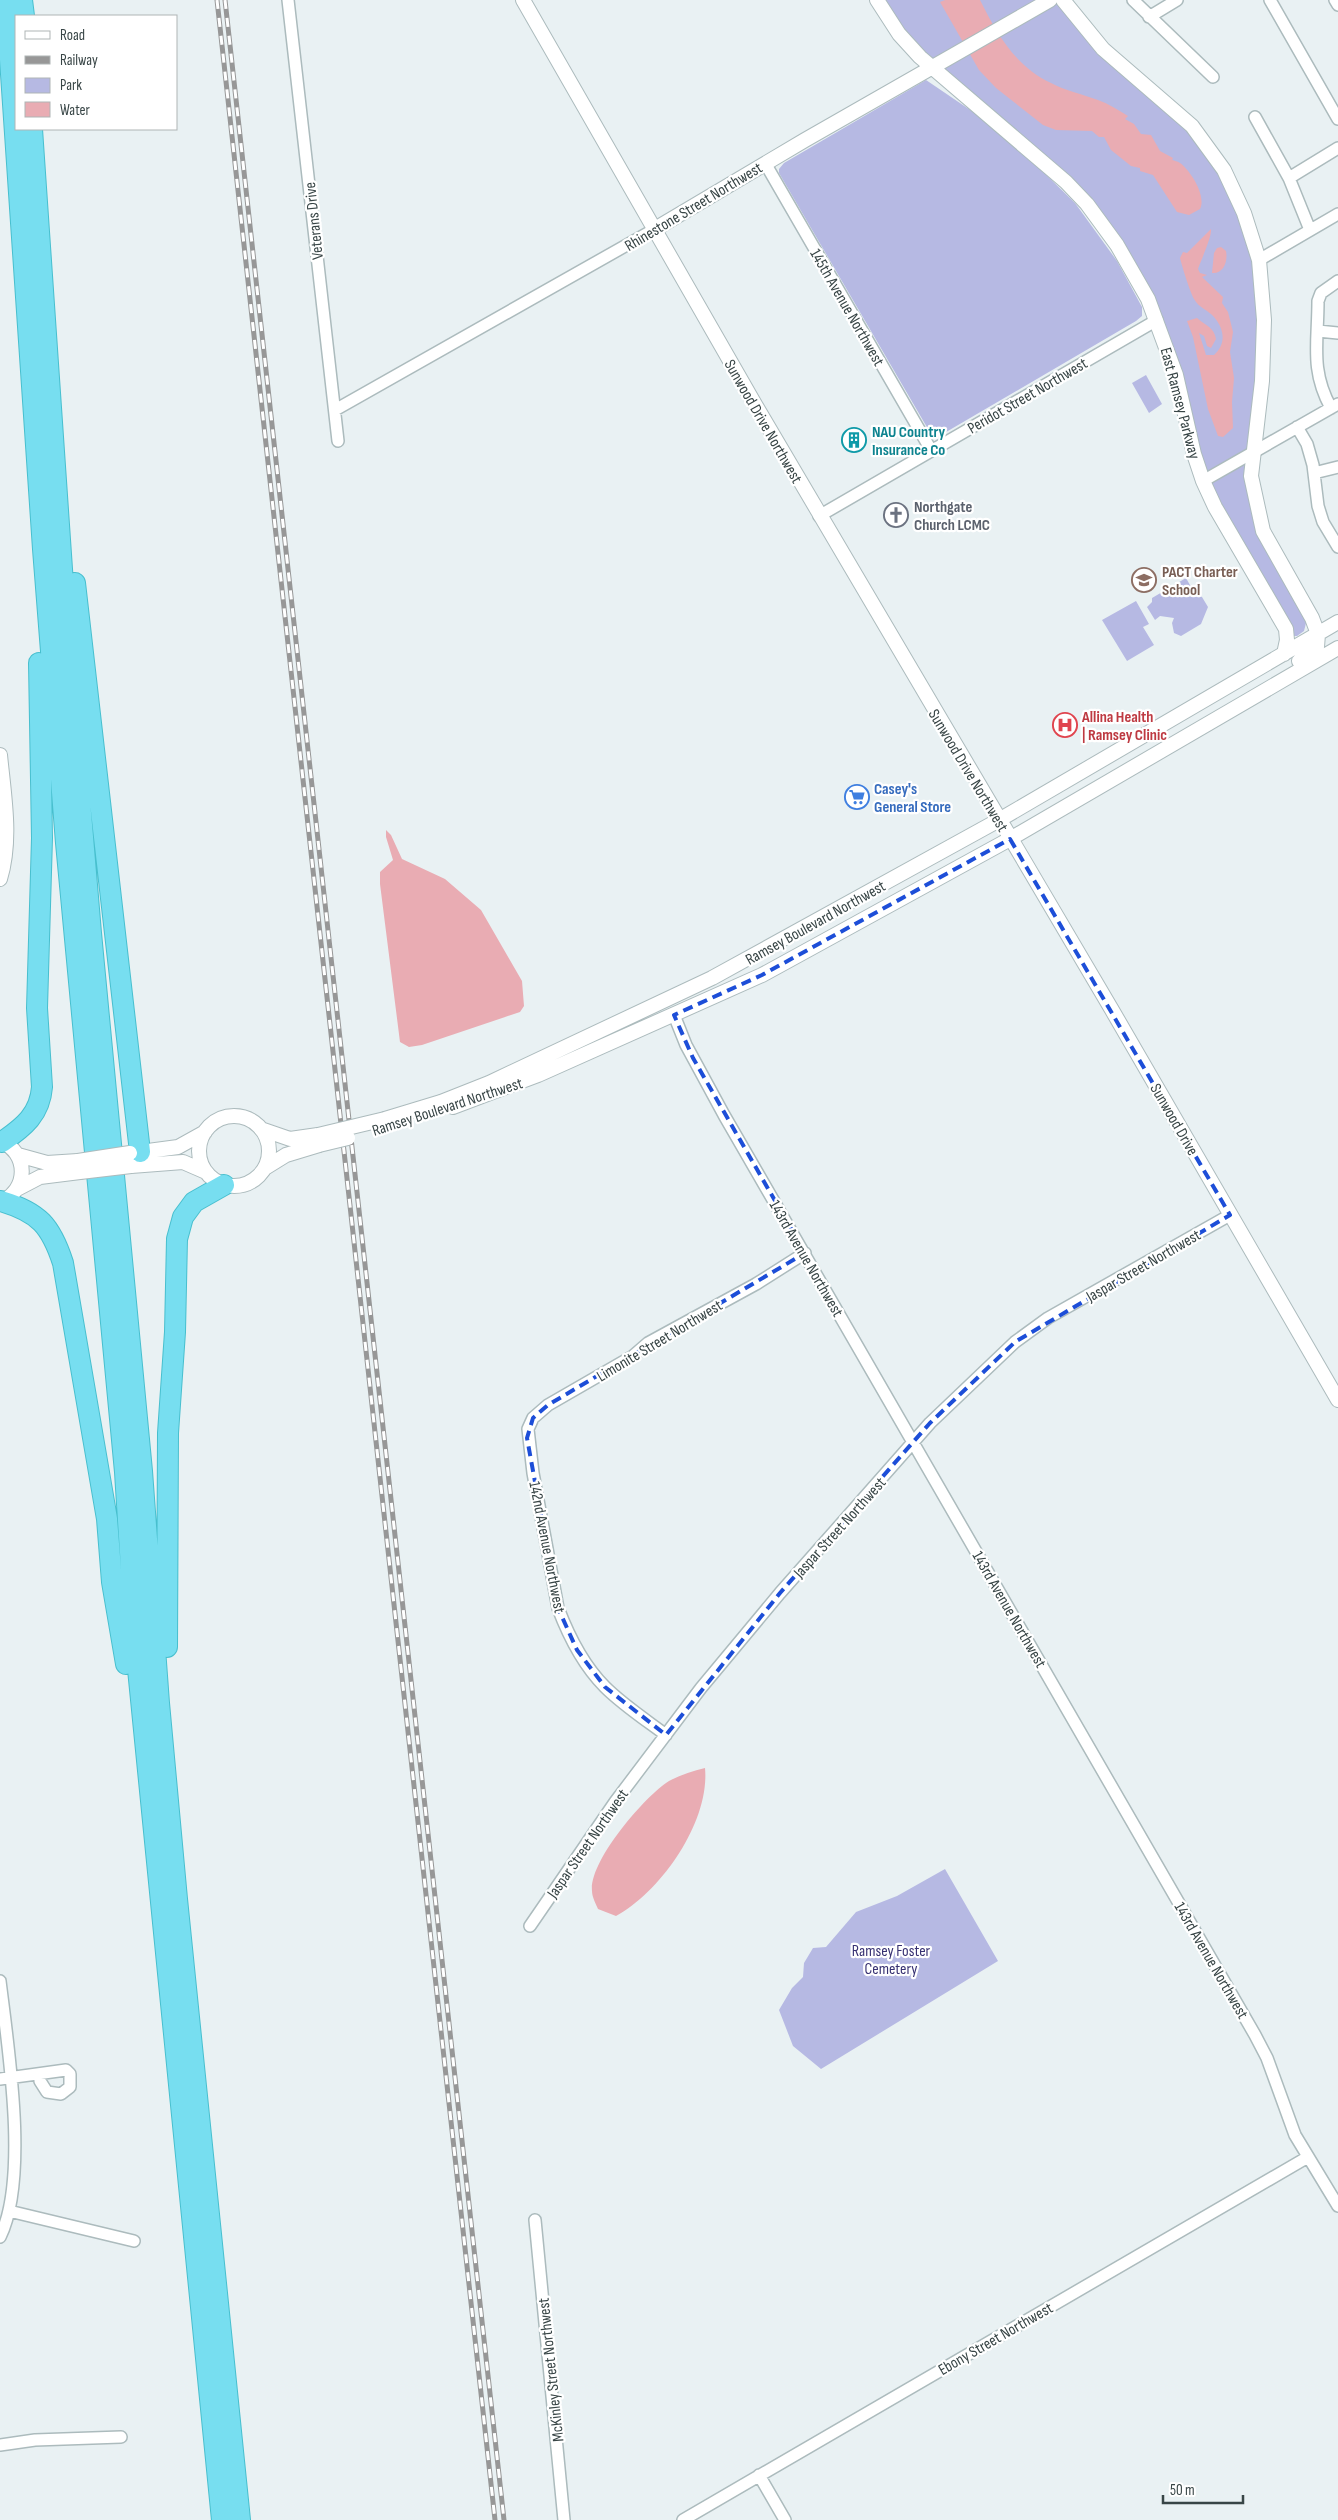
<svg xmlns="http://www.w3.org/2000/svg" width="1338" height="2520" font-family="'Sofia Sans Condensed',sans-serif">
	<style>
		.green { fill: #b6b9e3 }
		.water { fill: #e9acb3 }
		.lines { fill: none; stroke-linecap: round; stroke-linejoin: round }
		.minor-casing { stroke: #acbbbd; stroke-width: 14 }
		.tertiary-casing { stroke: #acbbbd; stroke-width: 16 }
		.motorway-casing { stroke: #48bfce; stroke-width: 22 }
		.minor { stroke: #fff; stroke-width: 11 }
		.tertiary { stroke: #fff; stroke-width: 14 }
		.motorway { stroke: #77def0; stroke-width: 20 }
		.rail-casing { stroke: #979797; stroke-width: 5 }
		.rail { stroke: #fff; stroke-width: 3; stroke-dasharray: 9; stroke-linecap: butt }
		.tertiary-bridge-casing { stroke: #acbbbd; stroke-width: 16; stroke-linecap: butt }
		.tertiary-bridge { stroke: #fff; stroke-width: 14 }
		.marked { fill: none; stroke: #1d4ed8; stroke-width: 4; stroke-dasharray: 10 6; stroke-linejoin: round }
		.labels { text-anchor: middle; stroke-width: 4.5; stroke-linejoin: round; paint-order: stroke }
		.street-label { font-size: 16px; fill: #384546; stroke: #fff }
		.culture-label { font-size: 16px; font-weight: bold; fill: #0d838f; stroke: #fff; text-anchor: start }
		.worship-label { font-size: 16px; font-weight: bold; fill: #5b616d; stroke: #fff; text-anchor: start }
		.education-label { font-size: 16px; font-weight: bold; fill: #785e54; stroke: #fff; text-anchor: start }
		.health-label { font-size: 16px; font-weight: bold; fill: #be3a42; stroke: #fff; text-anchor: start }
		.shop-label { font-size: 16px; font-weight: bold; fill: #366cbe; stroke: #fff; text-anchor: start }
		.park-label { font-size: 16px; fill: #373172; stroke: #fff }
	</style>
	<rect width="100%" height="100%" fill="#e9f1f3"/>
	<path class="green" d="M882,0h176l122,123 40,49 28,66 9,53 2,62 -12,121 60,145 -3,12 -7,5h-5l-76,-139 -89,-244 -155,-160 -62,-53z
		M926,80l56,38 48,41 45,44 42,58 25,46v9l-6,5 -195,114 -6,-1 -7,-5 -149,-256v-4l5,-6z
		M1146,375l16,29 -13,9 -17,-30z
		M1186,578l9,16 7,3 6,10 -7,17 -20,12 -7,-3 -2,-10 2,-5 -14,-2 -5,4 -8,-13 5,-5v-4z
		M1136,601l13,23 -6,3 11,18 -27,16 -25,-41z
		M945,1869l53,92 -177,108 -28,-23 -14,-36 13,-22 11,-11 1,-14 9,-15 13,-1 30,-35 41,-16z"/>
	<path class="water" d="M945,0h35c17,34 35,66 71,83 15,8 31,11 47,17 11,4 20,10 30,16l-3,3 9,5 7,10 10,1 9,16 13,7 -1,2c3,1 5,1 8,3 9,6 27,32 20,46l-11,6 -12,-3 -24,-37 -13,-4v-3l-9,-2 -20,-16 -7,-13h-5l-7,-6 -36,-1 -13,-5 -47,-37 -17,-18 -39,-68z
		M1211,229c1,8 -10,31 -13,40l2,4 7,2 -5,2 21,20 -1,6 6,9 5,20 -3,20 4,26 -2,24 1,26 -10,9 -5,-1 -10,-27 -15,-72 -6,-16 10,-3c9,8 17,9 19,21l-5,9 -4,-2 -3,-10 -5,-3 7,22h8c12,-11 11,-25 0,-38 -6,-7 -15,-9 -20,-18 -4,-7 -12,-33 -14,-41l3,-6 4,1z
		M1221,247l5,4c2,10 -2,23 -14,22l2,-20 3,-5z
		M386,830l5,5 11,24 43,20 36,31 41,71 2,25 -4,6 -98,33 -13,2 -9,-5 -20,-158v-12l13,-12 -7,-23z
		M705,1768c5,53 -43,123 -89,148l-18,-7c-2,-5 -6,-12 -6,-18 -3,-30 53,-95 77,-110 11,-6 24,-10 36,-13z"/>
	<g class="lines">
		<defs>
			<path id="minor" d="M288,0l50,441
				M1133,0l80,77
				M1270,0l68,119
				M1335,0l3,5
				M1149,17l28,-17
				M1255,117l34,61 21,52
				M765,163l166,287
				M1289,178l49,-30
				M1259,260l79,-46
				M1318,331l20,2
				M1331,408c-21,-38 -13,-65 -13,-107l3,-8 17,-12
				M335,410l320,-181
				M1297,427l10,17 6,21 5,41 5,16 15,25
				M1314,473l24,-6
				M1203,481l135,-77
				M819,516l338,-196
				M674,1015l12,30 38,70 531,920 12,23 28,77 43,71
				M666,1735c-20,-15 -43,-30 -61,-48 -22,-22 -36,-50 -47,-79l-25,-135 -5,-44 5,-11 15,-13 85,-49 15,-13 108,-59 49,-31
				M530,1926l85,-124 86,-114 79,-95 150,-170 85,-81 33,-24 182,-103
				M0,1981c8,66 29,197 0,256
				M0,2079l66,-9 4,4v13l-9,7 -14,-2 -7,-11v-7
				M9,2211l125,30
				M535,2220l29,300
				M0,2445l35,-5 86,-3
				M759,2475l26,45
				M683,2520l625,-363"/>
			<path id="tertiary" d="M523,0l230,401 359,609 226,390
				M877,0l22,34 21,23 146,125 21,22 30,41 31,54 28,76 18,79 9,27 12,26 71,122 1,11 -3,14
				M1063,0l40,49 89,77 32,44 20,43 15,47 5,60 -2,61 -11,95 12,55 49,87 6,16 -1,13 -18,14
				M655,229l150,-89 245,-140
				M0,755c4,41 12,84 0,124
				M453,1107l85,-32 224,-100 248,-136 328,-191
				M199 1151a35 35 0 1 1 70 0a35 35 0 1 1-70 0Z
				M385,1119l56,-17 48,-19 223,-105 287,-158 339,-198
				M261,1129l29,10 28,-4
				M0,1141c29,11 29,50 0,61
				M133,1153l45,-6 27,-15
				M18,1155l29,8 31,-2
				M131,1166l52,-4 23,10
				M265,1168l21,-13 33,-10
				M17,1189l23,-12 40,-5"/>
			<path id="motorway" d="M6,0l37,549 23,294 59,629 11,177 86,871
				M22,0l2,16
				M32,129l36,528 23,276 51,538 17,232 18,196 63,621
				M75,583l65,569
				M2,1142c22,-15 38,-28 40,-55l-5,-79 5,-170 -3,-175
				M1,1201c38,11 50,25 62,62l44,256 5,63 14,82
				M167,1647l1,-214 7,-101 2,-93 6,-22 11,-15 30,-17"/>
		</defs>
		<use href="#minor" class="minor-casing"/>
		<use href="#tertiary" class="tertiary-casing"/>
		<use href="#motorway" class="motorway-casing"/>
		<use href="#minor" class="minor"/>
		<use href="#tertiary" class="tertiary"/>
		<use href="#motorway" class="motorway"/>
		<defs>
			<path id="rail" d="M217,0l278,2520
				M225,0l279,2520"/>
		</defs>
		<use href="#rail" class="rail-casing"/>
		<use href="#rail" class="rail"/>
		<defs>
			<path id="tertiary-bridge" d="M318,1135l67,-16
				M319,1145l29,-7
				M78,1161l52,-8
				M80,1172l51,-6"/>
		</defs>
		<use href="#tertiary-bridge" class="tertiary-bridge-casing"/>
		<use href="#tertiary-bridge" class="tertiary-bridge"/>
	</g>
	<path class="marked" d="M1010,839l220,376 -215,127 -85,81 -150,170 -114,142 -61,-48 -28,-37 -19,-42 -31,-170 6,-20 15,-13 257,-152 -112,-195 -19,-43 88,-40z"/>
	<defs>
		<symbol id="building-ring" viewBox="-11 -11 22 22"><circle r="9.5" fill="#fff" stroke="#0f9aa8" stroke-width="1.5"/><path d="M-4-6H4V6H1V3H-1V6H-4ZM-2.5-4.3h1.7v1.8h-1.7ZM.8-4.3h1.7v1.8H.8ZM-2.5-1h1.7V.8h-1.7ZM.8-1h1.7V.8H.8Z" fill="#0f9aa8"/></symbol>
		<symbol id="church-ring" viewBox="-11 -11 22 22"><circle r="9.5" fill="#fff" stroke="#6b7280" stroke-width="1.5"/><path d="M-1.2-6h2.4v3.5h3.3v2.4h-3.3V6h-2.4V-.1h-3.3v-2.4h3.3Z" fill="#6b7280"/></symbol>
		<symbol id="school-ring" viewBox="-11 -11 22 22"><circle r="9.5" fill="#fff" stroke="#8d6e63" stroke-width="1.5"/><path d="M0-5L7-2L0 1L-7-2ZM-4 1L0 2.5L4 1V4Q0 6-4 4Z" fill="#8d6e63"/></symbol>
		<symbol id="hospital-ring" viewBox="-11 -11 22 22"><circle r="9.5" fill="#fff" stroke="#e0444e" stroke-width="1.5"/><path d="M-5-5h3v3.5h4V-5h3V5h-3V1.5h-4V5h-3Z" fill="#e0444e"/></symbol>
		<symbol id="supermarket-ring" viewBox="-11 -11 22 22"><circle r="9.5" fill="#fff" stroke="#3f7fe0" stroke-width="1.5"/><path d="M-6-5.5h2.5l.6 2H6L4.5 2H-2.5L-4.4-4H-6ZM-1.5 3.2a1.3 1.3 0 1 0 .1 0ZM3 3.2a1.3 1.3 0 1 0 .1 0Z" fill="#3f7fe0"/></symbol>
	</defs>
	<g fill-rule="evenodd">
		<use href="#building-ring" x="840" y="426" width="28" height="28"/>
		<use href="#church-ring" x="882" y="501" width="28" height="28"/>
		<use href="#school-ring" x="1130" y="566" width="28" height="28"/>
		<use href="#hospital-ring" x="1051" y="711" width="28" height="28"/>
		<use href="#supermarket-ring" x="843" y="783" width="28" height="28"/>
	</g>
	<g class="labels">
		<g class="street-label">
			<text transform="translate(693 206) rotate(-31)" y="6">Rhinestone Street Northwest</text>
			<text transform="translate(313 221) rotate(-96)" y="6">Veterans Drive</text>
			<text transform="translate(848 307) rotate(60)" y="6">145th Avenue Northwest</text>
			<text transform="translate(1027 395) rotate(-30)" y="6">Peridot Street Northwest</text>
			<text transform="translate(1181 403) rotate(75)" y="6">East Ramsey Parkway</text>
			<text transform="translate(764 421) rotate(60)" y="6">Sunwood Drive Northwest</text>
			<text transform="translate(969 770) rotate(59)" y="6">Sunwood Drive Northwest</text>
			<text transform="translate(815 922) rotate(-29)" y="6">Ramsey Boulevard Northwest</text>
			<text transform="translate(447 1106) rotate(-18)" y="6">Ramsey Boulevard Northwest</text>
			<text transform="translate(1175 1119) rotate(60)" y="6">Sunwood Drive</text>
			<text transform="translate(807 1258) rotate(60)" y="6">143rd Avenue Northwest</text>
			<text transform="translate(1143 1265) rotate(-30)" y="6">Jaspar Street Northwest</text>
			<text transform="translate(659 1340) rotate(-31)" y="6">Limonite Street Northwest</text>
			<text transform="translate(839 1527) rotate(-48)" y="6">Jaspar Street Northwest</text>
			<text transform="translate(548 1547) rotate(79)" y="6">142nd Avenue Northwest</text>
			<text transform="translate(1010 1609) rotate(60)" y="6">143rd Avenue Northwest</text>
			<text transform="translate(587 1843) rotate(-55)" y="6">Jaspar Street Northwest</text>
			<text transform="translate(1212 1960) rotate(60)" y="6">143rd Avenue Northwest</text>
			<text transform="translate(995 2338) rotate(-30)" y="6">Ebony Street Northwest</text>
			<text transform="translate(550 2370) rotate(-96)" y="6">McKinley Street Northwest</text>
		</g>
		<g class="culture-label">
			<text x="872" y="437">NAU Country<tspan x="872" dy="18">Insurance Co</tspan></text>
		</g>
		<g class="worship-label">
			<text x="914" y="512">Northgate<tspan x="914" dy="18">Church LCMC</tspan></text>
		</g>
		<g class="education-label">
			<text x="1162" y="577">PACT Charter<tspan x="1162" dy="18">School</tspan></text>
		</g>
		<g class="health-label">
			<text x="1082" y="722">Allina Health<tspan x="1082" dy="18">| Ramsey Clinic</tspan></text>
		</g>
		<g class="shop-label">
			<text x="874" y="794">Casey's<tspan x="874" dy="18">General Store</tspan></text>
		</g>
		<g class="park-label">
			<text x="891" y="1956">Ramsey Foster<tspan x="891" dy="18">Cemetery</tspan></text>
		</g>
	</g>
	<rect x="15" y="15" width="162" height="115" fill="#ffffff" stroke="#afb5b5"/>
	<rect x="25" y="31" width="25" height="8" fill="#ffffff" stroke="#afb5b5"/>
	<text x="60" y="40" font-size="15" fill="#384546">Road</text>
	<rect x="25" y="56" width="25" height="8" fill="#979797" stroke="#afb5b5"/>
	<text x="60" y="65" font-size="15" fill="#384546">Railway</text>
	<rect x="25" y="78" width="25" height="15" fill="#b6b9e3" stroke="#afb5b5"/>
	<text x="60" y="90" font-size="15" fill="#384546">Park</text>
	<rect x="25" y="102" width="25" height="15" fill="#e9acb3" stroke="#afb5b5"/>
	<text x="60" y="115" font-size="15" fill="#384546">Water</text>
	<path d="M1163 2495v8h80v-8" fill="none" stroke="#384546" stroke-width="2.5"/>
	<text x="1170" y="2495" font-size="15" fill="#384546" stroke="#ffffff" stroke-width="4" paint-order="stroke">50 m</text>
</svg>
